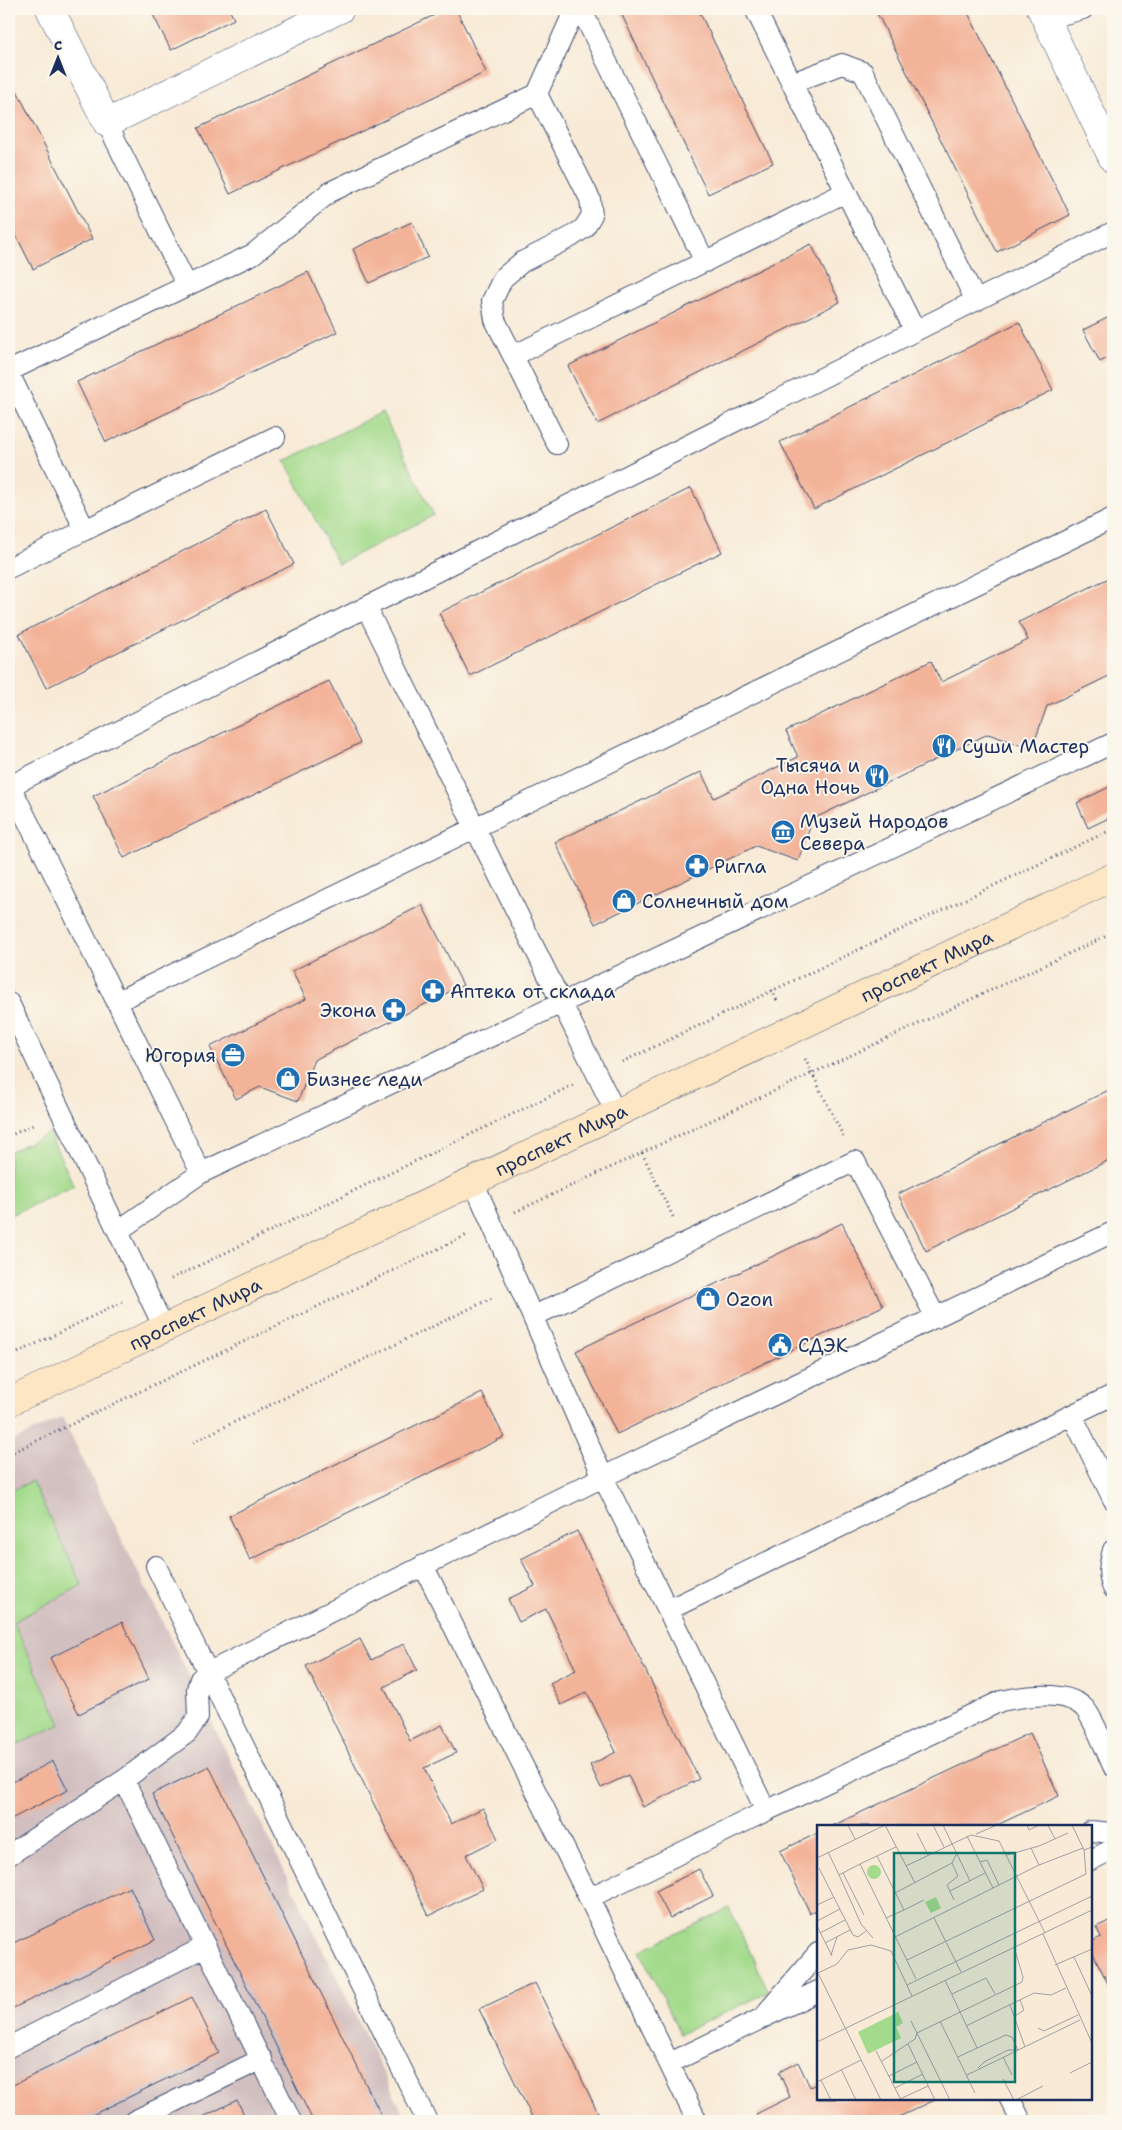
<svg xmlns="http://www.w3.org/2000/svg" width="1122" height="2130" font-family="'Shantell Sans',sans-serif">
	<style>
		.industrial { fill: #d2bfc0 }
		.green { fill: #a3da8b; stroke: #5f8474 }
		.building { fill: #f3b399 }
		.lines { fill: none; stroke-linecap: round; stroke-linejoin: round }
		.lane-casing { stroke: #3c4b70; stroke-width: 22 }
		.street-casing { stroke: #3c4b70; stroke-width: 29 }
		.secondary-casing { stroke: #3c4b70; stroke-width: 29 }
		.path { stroke: #3c4b70; stroke-width: 3; stroke-dasharray: 1 4; stroke-linecap: butt }
		.lane { stroke: #fff; stroke-width: 20 }
		.street { stroke: #fff; stroke-width: 28 }
		.secondary { stroke: #fce6c4; stroke-width: 28 }
		.labels { text-anchor: middle; stroke-width: 4; stroke-linejoin: round; paint-order: stroke }
		.poi-label { font-size: 19px; fill: #1b2f5e; stroke: #fbf7ec; text-anchor: start }
		.street-label { font-size: 19px; fill: #1b2f5e; stroke: #fbf7ec }
		.inset-road { fill: none; stroke: #a09fa6; stroke-width: 1 }
		.view { fill: #0f766e; fill-opacity: 0.15; stroke: #0f766e; stroke-width: 2.5 }
		.inset-edge { fill: none; stroke: #1b2f5e; stroke-width: 2.5 }
	</style>
	<rect width="100%" height="100%" fill="#fbf7ec"/>
	<filter id="ink" filterUnits="userSpaceOnUse"><feTurbulence type="fractalNoise" baseFrequency=".02" numOctaves="2"/><feDisplacementMap in="SourceGraphic" scale="10" xChannelSelector="R" yChannelSelector="G"/><feConvolveMatrix kernelMatrix="1 2 1 2 8 2 1 2 1" color-interpolation-filters="sRGB"/></filter>
	<filter id="wash" filterUnits="userSpaceOnUse"><feTurbulence type="fractalNoise" baseFrequency=".0096" numOctaves="4" result="noise"/><feDisplacementMap in="SourceGraphic" scale="20" xChannelSelector="R" yChannelSelector="G"/><feGaussianBlur stdDeviation="1.12" result="paint"/><feColorMatrix in="noise" values="0 0 0 0 0 0 0 0 0 0 0 0 0 0 0 0 0 1.4 0 .05"/><feComposite in="paint" operator="in"/></filter>
	<g filter="url(#wash)">
		<rect width="100%" height="100%" fill="#f8ead6"/>
		<path class="industrial" d="M62,1417l345,704h-398v-678z"/>
		<path class="green" d="M382,412l52,103 -96,49 -53,-103z
			M49,1133l25,53 -65,30v-64z
			M32,1481l50,104 -69,37 48,102 -52,25v-257z
			M729,1908l40,84 -89,42 -40,-83z"/>
		<g id="blocks">
			<path class="building" d="M150,9h79l5,10 -63,31z
				M447,9h9l30,63 -256,122 -32,-66z
				M619,9h79l75,154 -65,31z
				M875,9h91l104,206 -73,37z
				M9,75l83,164 -59,30 -24,-48z
				M412,222l16,35 -59,26 -16,-34z
				M811,244l29,58 -243,122 -29,-58z
				M308,272l29,60 -231,110 -29,-60z
				M1113,315v40l-13,7 -17,-32z
				M1019,322l34,68 -239,119 -34,-67z
				M691,488l31,64 -252,124 -31,-63z
				M266,509l28,55 -248,124 -27,-54z
				M1113,576v98l-66,32 -15,43 -44,-15 -175,85 -15,42 -42,-15 -161,78 -40,-82 146,-70 13,26 84,-41 -12,-26 145,-70 10,21 87,-42 -9,-18z
				M329,681l31,62 -236,115 -31,-62z
				M1113,785v31l-25,12 -11,-25z
				M422,905l41,80 -149,75 -16,41 -38,-14 -24,12 -26,-52 96,-48 -14,-28z
				M1113,1088v70l-187,93 -28,-57z
				M842,1223l41,83 -266,128 -41,-83z
				M482,1393l22,44 -254,123 -21,-44z
				M577,1531l122,248 -56,28 -15,-32 -27,13 -11,-23 26,-13 -29,-60 -26,13 -11,-22 26,-13 -30,-61 -27,13 -11,-23 27,-13 -14,-27z
				M122,1622l27,57 -70,35 -29,-56z
				M360,1639l11,21 33,-16 13,26 -33,17 26,54 32,-16 14,28 -32,15 27,56 32,-16 15,31 -32,16 17,34 -54,27 -123,-250z
				M1030,1733l29,63 -64,30h-163z
				M53,1761l15,29 -59,30v-36z
				M209,1766l175,355h-71l-161,-327z
				M818,1833v76l-8,4 -30,-62z
				M699,1869l14,27 -43,22 -14,-27z
				M130,1887l25,53 -146,70v-65z
				M1113,1919v75l-22,-45v-7l10,-5 -5,-10z
				M535,1983l67,138h-68l-55,-112z
				M192,1997l27,56 -139,68h-71v-34z
				M798,2062l12,25 8,-4v16h119l-47,22h-130l-4,-7 34,-17 -11,-25z
				M237,2100l10,21h-52z"/>
		</g>
	</g>
	<g filter="url(#ink)">
		<use href="#blocks" fill-opacity="0" stroke="#3c4b70" stroke-width="1"/>
		<g class="lines">
			<defs>
				<path id="lane" d="M581,9l124,253
					M755,9l160,322 198,-99
					M1046,19l37,-10
					M792,83l50,-19 21,8 113,229
					M537,94l53,105 2,16 -8,13 -13,9 -49,25 -19,16 -11,23 3,19 62,124
					M107,123l80,163
					M513,356l333,-164
					M9,371l244,-117 77,-62 207,-98 38,-85
					M9,373l76,157 -76,38
					M85,530l190,-93
					M366,607l250,506
					M9,783l192,390
					M10,786l905,-455
					M116,1002l997,-484
					M9,1003l155,325
					M473,1181l130,296 163,334 -177,87
					M118,1231l83,-58 912,-430
					M534,1316l321,-155 81,157
					M1072,1415l41,84
					M1113,1550c-4,15 -6,24 0,38
					M423,1565l166,333 108,223
					M156,1566l271,555
					M668,1610l445,-215
					M124,1780l167,341
					M766,1811l235,-110c24,-5 72,-13 87,12 10,16 17,36 25,53
					M1091,1831l22,2
					M9,1855l115,-75 63,-47 11,-16 -1,-28 3,-10 9,-7 394,-195 510,-245
					M1091,1860l22,-11
					M768,2011l50,-58
					M9,2047l197,-101
					M670,2063l148,-72
					M1010,2099l11,22
					M134,2121l128,-62"/>
				<path id="street" d="M50,9l57,114 233,-114
					M1041,9l72,150"/>
				<g id="secondary">
					<path id="s1" d="M9,1402l1104,-525"/>
				</g>
			</defs>
			<use href="#lane" class="lane-casing"/>
			<use href="#street" class="street-casing"/>
			<use href="#secondary" class="secondary-casing"/>
			<path class="path" d="M772,990l5,11
				M805,1059l38,77
				M622,1062l491,-233
				M9,1136l26,-12
				M642,1153l31,64
				M515,1212l598,-279
				M171,1279l402,-194
				M9,1357l113,-55
				M193,1442l301,-145
				M9,1454l458,-219"/>
			<use href="#lane" class="lane"/>
			<use href="#street" class="street"/>
			<use href="#secondary" class="secondary"/>
		</g>
	</g>
	<defs>
		<symbol id="restaurant-disc" viewBox="-11 -11 22 22"><circle r="9.5" fill="#1f6fb2" stroke="#fbf7ec"/><path d="M-5-6h1v4h1v-4h1v4h1v-4h1v5L-1.5 .5V6h-2V.5L-5-1ZM5-6V6H3V1.5H1.5Q1.5-4 5-6Z" fill="#fff"/></symbol>
		<symbol id="museum-disc" viewBox="-11 -11 22 22"><circle r="9.5" fill="#1f6fb2" stroke="#fbf7ec"/><path d="M0-6L6-3V-2H-6V-3ZM-5-1h2V3h-2ZM-1-1h2V3h-2ZM3-1h2V3H3ZM-6 4H6V6H-6Z" fill="#fff"/></symbol>
		<symbol id="pharmacy-disc" viewBox="-11 -11 22 22"><circle r="9.5" fill="#1f6fb2" stroke="#fbf7ec"/><path d="M-2-6h4v4h4v4h-4v4h-4v-4h-4v-4h4Z" fill="#fff"/></symbol>
		<symbol id="shop-disc" viewBox="-11 -11 22 22"><circle r="9.5" fill="#1f6fb2" stroke="#fbf7ec"/><path d="M-5-2.5h2.3a2.7 3.5 0 0 1 5.4 0H5L5.5 6h-11ZM-1.5-2.5h3a1.5 2.3 0 0 0-3 0Z" fill="#fff"/></symbol>
		<symbol id="office-disc" viewBox="-11 -11 22 22"><circle r="9.5" fill="#1f6fb2" stroke="#fbf7ec"/><path d="M-6-3h4V-5.5h4V-3h4V5H-6ZM-1-4.5V-3h2v-1.5ZM-6 0V1H6V0Z" fill="#fff"/></symbol>
		<symbol id="civic-disc" viewBox="-11 -11 22 22"><circle r="9.5" fill="#1f6fb2" stroke="#fbf7ec"/><path d="M-.6-6.5H3V-4.5H.6V-3L4-1V1h2V6H-6V1h2V-1L-.6-3ZM-1.2 2.5V6h2.4V2.5Z" fill="#fff"/></symbol>
	</defs>
	<g fill-rule="evenodd">
		<use href="#restaurant-disc" x="930" y="732" width="28" height="28"/>
		<use href="#restaurant-disc" x="863" y="762" width="28" height="28"/>
		<use href="#museum-disc" x="769" y="818" width="28" height="28"/>
		<use href="#pharmacy-disc" x="683" y="852" width="28" height="28"/>
		<use href="#shop-disc" x="610" y="887" width="28" height="28"/>
		<use href="#pharmacy-disc" x="419" y="977" width="28" height="28"/>
		<use href="#pharmacy-disc" x="380" y="996" width="28" height="28"/>
		<use href="#office-disc" x="219" y="1041" width="28" height="28"/>
		<use href="#shop-disc" x="274" y="1065" width="28" height="28"/>
		<use href="#shop-disc" x="694" y="1285" width="28" height="28"/>
		<use href="#civic-disc" x="766" y="1331" width="28" height="28"/>
	</g>
	<g class="labels">
		<g class="poi-label">
			<text x="962" y="753">Суши Мастер</text>
			<text x="860" y="772" text-anchor="end">Тысяча и<tspan x="860" dy="22">Одна Ночь</tspan></text>
			<text x="800" y="828">Музей Народов<tspan x="800" dy="22">Севера</tspan></text>
			<text x="714" y="873">Ригла</text>
			<text x="642" y="908">Солнечный дом</text>
			<text x="450" y="998">Аптека от склада</text>
			<text x="376" y="1017" text-anchor="end">Экона</text>
			<text x="216" y="1062" text-anchor="end">Югория</text>
			<text x="306" y="1086">Бизнес леди</text>
			<text x="726" y="1306">Ozon</text>
			<text x="798" y="1352">СДЭК</text>
		</g>
		<g class="street-label">
			<text dy="7" stroke="none"><textPath href="#s1" startOffset="1016">проспект Мира</textPath></text>
			<text dy="7" stroke="none"><textPath href="#s1" startOffset="611">проспект Мира</textPath></text>
			<text dy="7" stroke="none"><textPath href="#s1" startOffset="206">проспект Мира</textPath></text>
		</g>
	</g>
	<g transform="translate(817 1825)">
		<rect width="275" height="275" fill="#f8ead6"/>
		<path d="M50 47a7 7 0 1 1 14 0a7 7 0 1 1-14 0ZM119,72l5,11 -10,5 -6,-11zM81,187l5,11 -7,4 5,11 -33,16 -10,-22z" fill="#a3da8b"/>
		<path class="inset-road" d="M31,0l7,14M68,0l30,58M116,0l11,22M126,0l27,56M210,0l2,5 10,-5M231,0l7,14M255,0l12,25 8,-3M100,8l11,22M159,9l21,-9M150,11l26,52 46,-23 44,-17M214,23l8,17M11,27l11,23 21,-11 56,115M190,30l32,-9 29,-13M60,31l27,54 -18,8M0,33l68,-33M163,37l7,-2 12,25M135,38l6,13 -11,9 7,15M43,39l36,-17M89,41l65,-31 28,6 46,92M2,43l34,67 5,2 8,-6M26,48l21,42M22,50l22,49 12,14M133,66l35,-18M78,68l57,-30 5,-10M0,80l17,-8M87,85l20,-10M117,93l27,54M0,96l23,-12M0,101l15,30M3,108l25,-13M226,109l49,109M78,112l98,-49M8,118l25,-13M14,130l6,-18M257,132l18,39M90,135l179,-86 -2,-24M238,140l37,-16M0,146l64,129M1,148l19,-9 11,-14 23,-5 20,6 21,45M128,155l32,68 -19,9M90,160l185,-89M135,169l34,-16 9,16M193,180l15,42M198,191l9,-6 -4,-10M94,196l39,79M123,196l35,72M149,201l68,-33 17,2 15,-7M221,203l6,3 34,-16M0,217l275,-132M91,219l27,56M160,223l29,-13 6,2 6,13h-10l-24,12 -6,6M59,226l25,49M186,232l9,18M65,236l33,-22 2,-6 105,-51 1,-5 -9,-30M24,244l15,31M253,248l22,-11M150,250l113,-55M72,251l28,-14M186,254l11,21M4,255l10,20M0,257l44,-22M78,263l28,-14M83,274l28,-13M199,275l27,-14"/>
		<path class="view" d="M77,28h121v229h-121z"/>
		<rect width="275" height="275" class="inset-edge"/>
	</g>
	<rect width="1122" height="2130" fill="none" stroke="#fbf7ec" stroke-width="30"/>
	<g transform="translate(58 58)" stroke="#fbf7ec" stroke-width="4" paint-order="stroke">
	<path d="M0-4L9 19L0 12L-9 19Z" fill="#1b2f5e"/>
	<text y="-8" font-size="14" font-weight="bold" text-anchor="middle" fill="#1b2f5e">С</text>
	</g>
</svg>
